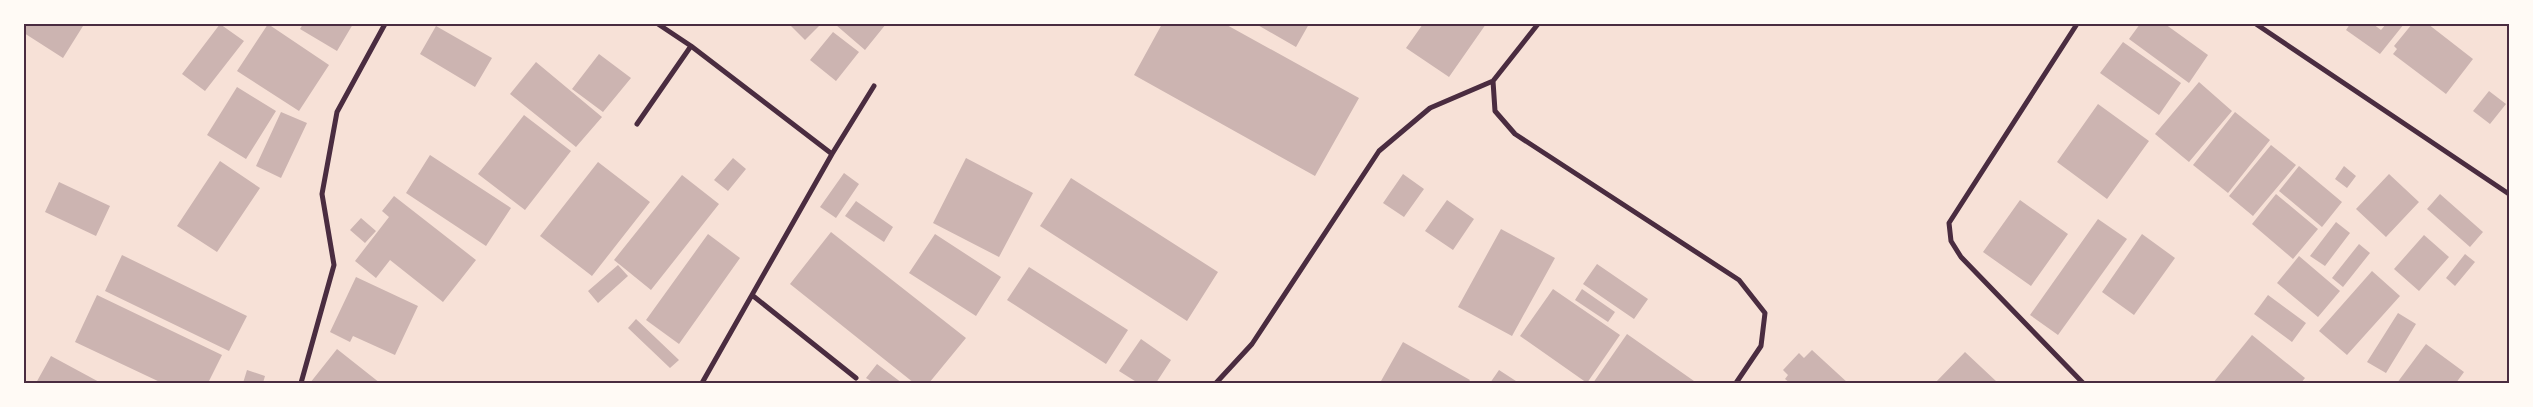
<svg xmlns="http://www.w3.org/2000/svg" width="2533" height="407" font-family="Bitter,serif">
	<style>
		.building { fill: #ccb4b1 }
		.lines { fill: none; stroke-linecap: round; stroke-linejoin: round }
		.minor { stroke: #4a2c40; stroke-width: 5 }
		.neatline { fill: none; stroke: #4a2c40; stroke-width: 2 }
	</style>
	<rect width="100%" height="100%" fill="#f7e1d7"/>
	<path class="building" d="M24,24h55l4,2 -20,32 -39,-25z
		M220,24l24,17 -39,50 -23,-17z
		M268,24l61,41 -30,46 -62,-40z
		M303,24h50l-16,27 -37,-22z
		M789,24h32l-16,16z
		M837,24h49l-21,26 -29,-25z
		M1162,24h63l134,74 -44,78 -181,-101z
		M1256,24h53l-13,23z
		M1423,24h63l-37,53 -43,-29z
		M2140,24h25l43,31 -19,28 -60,-44z
		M2350,24h23l8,6 5,-6h18l-24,30 -34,-24z
		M2412,24h16l45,35 -27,35 -53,-40 4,-5 -3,-3z
		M436,26l56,32 -17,29 -55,-33z
		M833,32l26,20 -23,29 -26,-21z
		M2123,42l58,41 -22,32 -59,-42z
		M599,54l32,24 -28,34 -31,-23z
		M536,62l66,55 -26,30 -66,-53z
		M2199,82l33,29 -43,51 -34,-28z
		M237,87l39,24 -30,48 -39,-24z
		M2489,91l17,13 -16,20 -17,-13z
		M2098,104l51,37 -42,58 -50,-37z
		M281,112l26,11 -26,55 -25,-12z
		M2235,112l35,28 -42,53 -35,-28z
		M524,115l47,36 -46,59 -47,-36z
		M2271,145l25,20 -43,51 -24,-20z
		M430,155l81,53 -25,38 -80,-53z
		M733,158l13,11 -18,22 -14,-11z
		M966,158l67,35 -34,64 -66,-34z
		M220,161l40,27 -43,64 -40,-26z
		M598,162l52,40 -58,74 -52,-40z
		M2299,166l43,36 -20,25 -43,-36z
		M2344,166l12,10 -9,12 -12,-9z
		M844,173l15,11 -23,34 -16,-11z
		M1403,174l21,15 -20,28 -21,-14z
		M2389,174l30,28 -33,35 -30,-28z
		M682,175l37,29 -68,86 -37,-30z
		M1071,178l147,94 -31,49 -147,-95z
		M59,182l51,24 -14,30 -51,-24z
		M2276,194l42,35 -25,30 -41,-35z
		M2440,194l43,38 -13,15 -43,-38z
		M394,196l82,64 -33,42 -53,-42 -14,18 -21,-17 34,-44 -7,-6z
		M1447,200l27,19 -21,31 -28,-19z
		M2020,200l48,34 -37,52 -48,-34z
		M856,201l37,26 -9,15 -39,-26z
		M361,218l15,13 -11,12 -15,-13z
		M2098,219l29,20 -69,96 -28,-20z
		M2336,222l14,11 -25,33 -15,-10z
		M1501,229l54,29 -43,78 -54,-29z
		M831,232l135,106 -37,45h-15l-124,-99z
		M708,234l32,24 -61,86 -33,-24z
		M935,234l66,43 -25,39 -67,-43z
		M2142,234l33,24 -41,57 -32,-23z
		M2424,235l25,22 -30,34 -25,-22z
		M2359,244l11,9 -27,34 -11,-9z
		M2465,254l10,8 -20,24 -9,-8z
		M122,255l125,61 -18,35 -124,-60z
		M2299,256l41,35 -22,26 -41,-34z
		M1597,264l51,35 -14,20 -51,-35z
		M618,265l10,11 -30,27 -10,-12z
		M1029,267l99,63 -22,34 -99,-64z
		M2372,271l28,25 -53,59 -28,-24z
		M356,277l62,29 -23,49 -42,-19 -3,6 -20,-10z
		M1553,289l67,46 -33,48 -67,-47z
		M1582,289l33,23 -7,10 -33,-22z
		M97,295l125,60 -14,28h-46l-87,-41z
		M2268,295l38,28 -14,19 -38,-28z
		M2398,313l18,11 -30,49 -19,-11z
		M636,319l43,41 -9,8 -42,-40z
		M1627,334l67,47 -2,2h-99z
		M2252,335l53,43 -4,5h-88z
		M1141,339l30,21 -15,23h-18l-19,-12z
		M1403,342l67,38 -2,3 -87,-2z
		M2426,344l38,28 -8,11h-59z
		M337,349l43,34h-70z
		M1812,350l36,33h-58l-5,-4 3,-4 -5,-5 16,-17 5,5z
		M1965,352l32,30 -1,1h-61z
		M51,356l50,27h-65z
		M877,364l25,19h-28l-8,-5z
		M247,370l18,6 -2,7h-20z
		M1499,370l20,13h-29z"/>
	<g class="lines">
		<path class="minor" d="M658,24l33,22 141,108 -130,229
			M1538,24l-45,57 2,30 20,23 224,146 26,33 -4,33 -25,37
			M2077,24l-128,199 2,18 10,16 122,126
			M2256,24l253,170
			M637,124l54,-78
			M832,154l42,-68
			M752,295l104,83
			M301,383l33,-118 -12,-71 15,-82 48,-88
			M1216,383l36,-39 127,-193 51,-43 63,-27"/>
	</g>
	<rect width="2533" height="407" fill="none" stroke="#fffaf5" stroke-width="50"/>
	<rect x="25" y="25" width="2483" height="357" class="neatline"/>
</svg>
